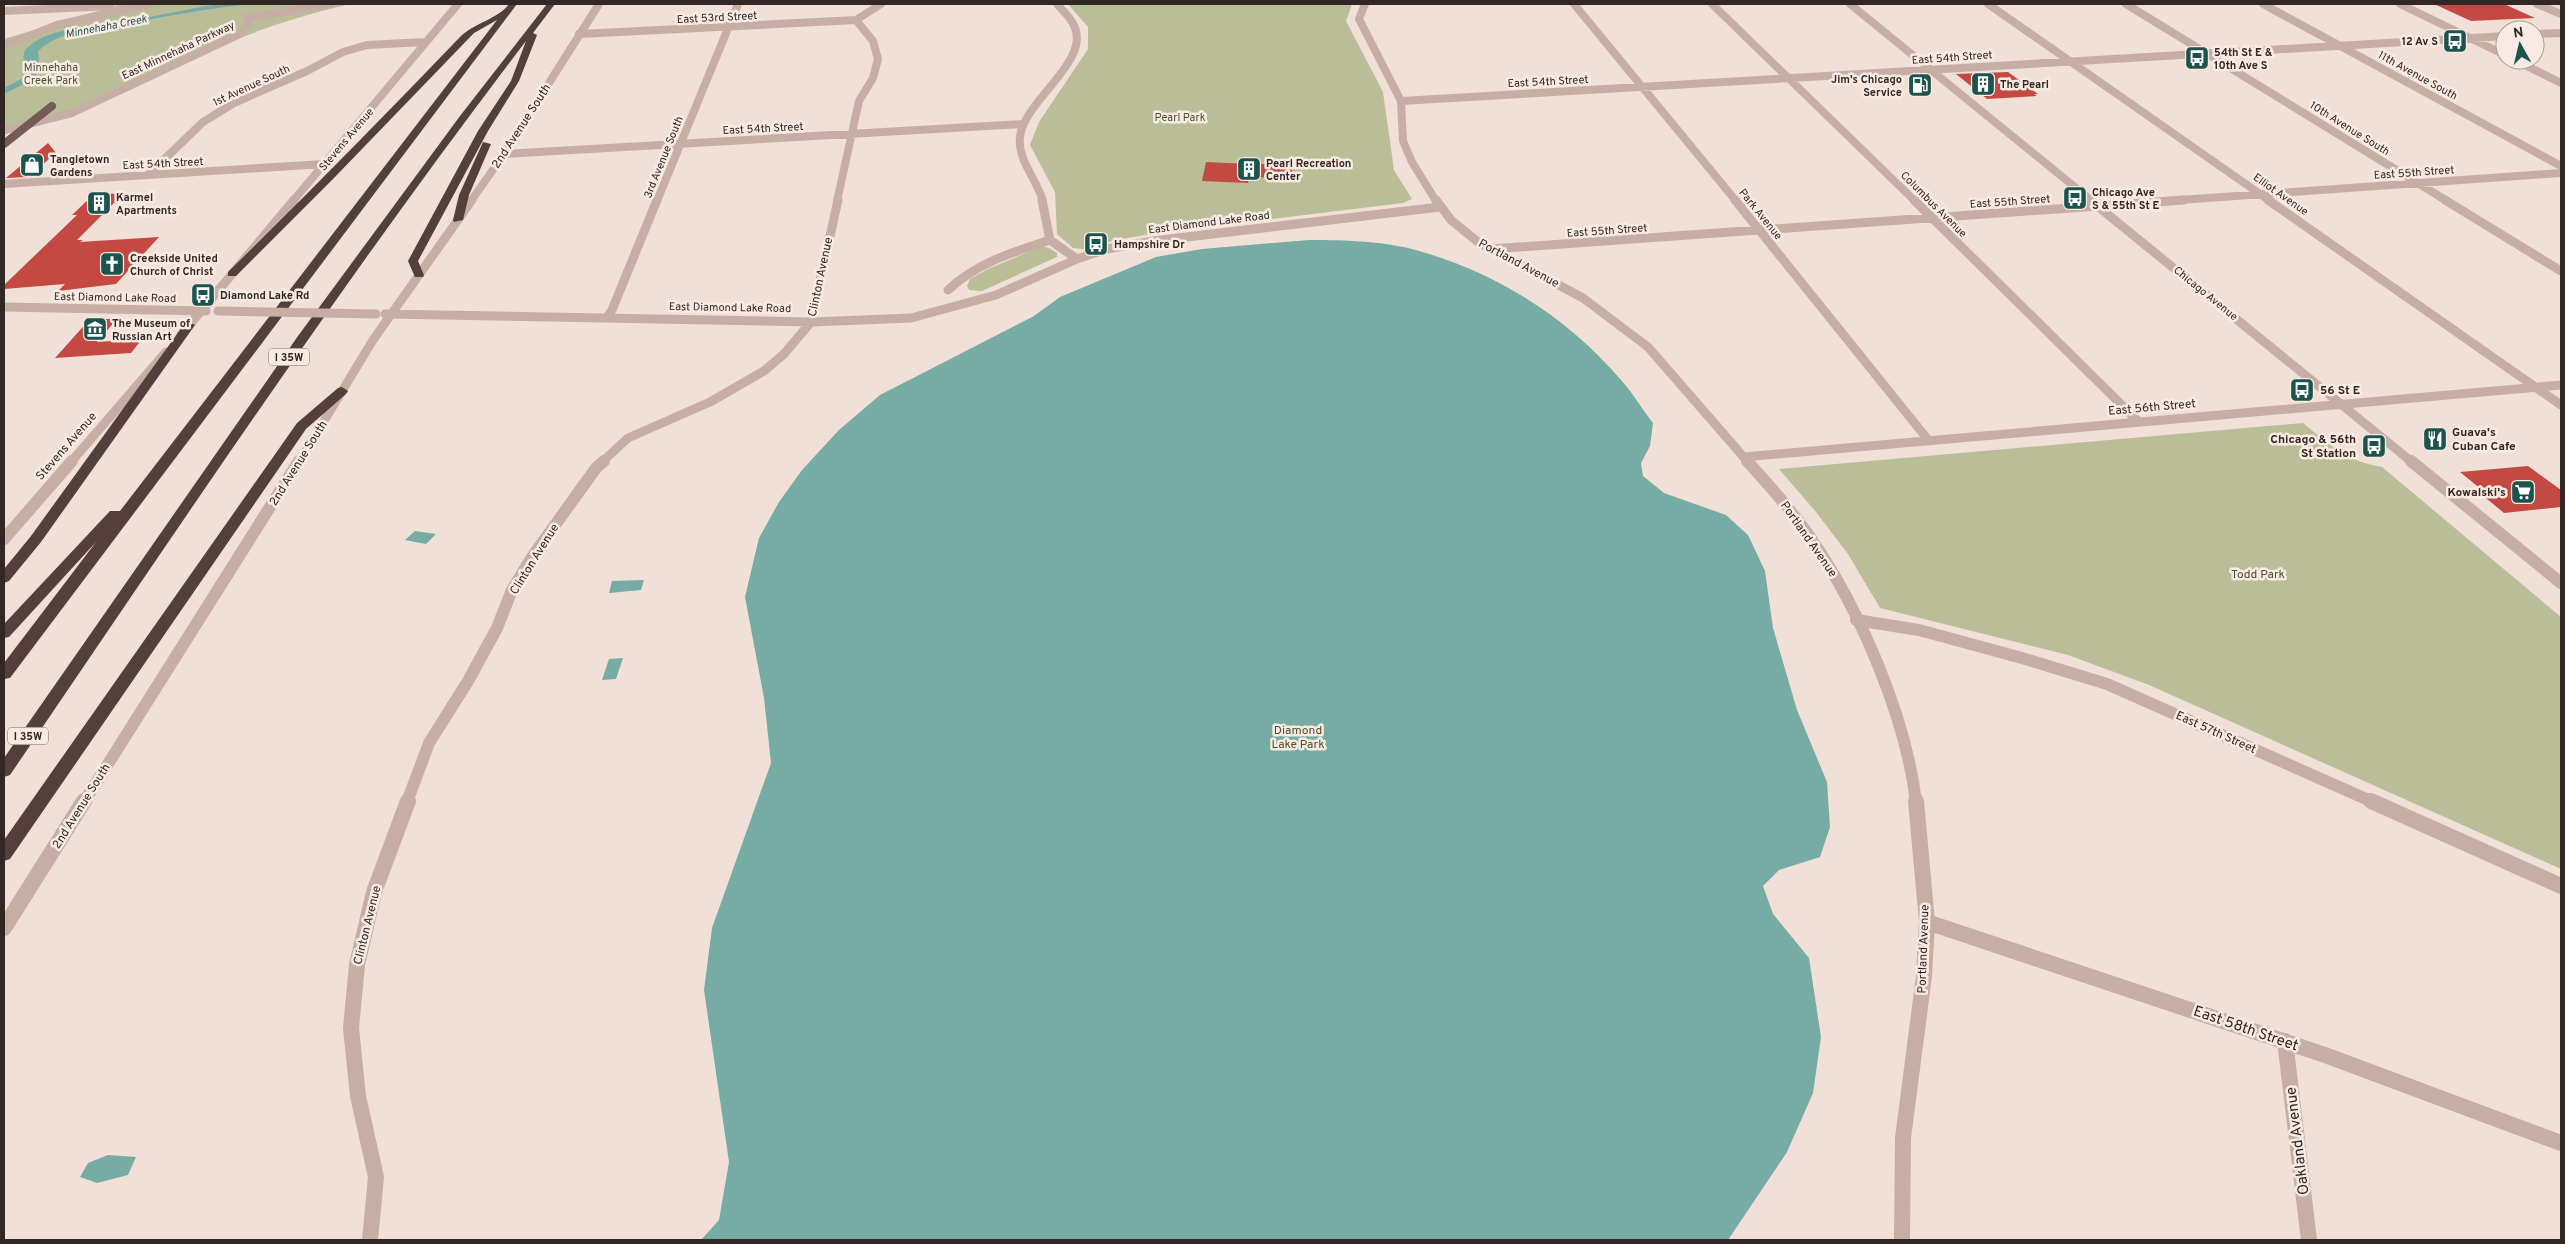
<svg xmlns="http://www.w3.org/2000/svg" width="2565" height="1244" font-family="Overpass,sans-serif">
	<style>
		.green { fill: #b9be98 }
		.water { fill: #77aca5 }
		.building { fill: #c34942 }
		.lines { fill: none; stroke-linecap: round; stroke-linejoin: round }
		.minor-far3 { stroke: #c7aea4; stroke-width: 8 }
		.minor-far2 { stroke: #c7aea4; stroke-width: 9 }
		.minor-far1 { stroke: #c7aea4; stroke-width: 12 }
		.minor { stroke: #c7aea4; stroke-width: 16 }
		.major { stroke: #755b57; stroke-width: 8 }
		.highway { fill: #543f3d; fill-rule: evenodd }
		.minor-bridge { stroke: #c7aea4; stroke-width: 9 }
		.labels { text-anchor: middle; stroke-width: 5; stroke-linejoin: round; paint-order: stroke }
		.far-street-label { font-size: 11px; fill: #332725; stroke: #f8ebe3 }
		.far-water-label { font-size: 11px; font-style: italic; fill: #1c534c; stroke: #f8ebe3 }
		.far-poi-label { font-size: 11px; font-weight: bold; fill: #332725; stroke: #f8ebe3; text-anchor: start }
		.far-park-label { font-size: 11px; fill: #4a512a; stroke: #f8ebe3 }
		.shield { fill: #f8ebe3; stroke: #6e625e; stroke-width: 1 }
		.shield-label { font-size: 11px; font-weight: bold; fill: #332725 }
		.street-label { font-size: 12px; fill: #332725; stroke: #f8ebe3 }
		.poi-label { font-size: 12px; font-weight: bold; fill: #332725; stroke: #f8ebe3; text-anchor: start }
		.park-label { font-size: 12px; fill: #4a512a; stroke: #f8ebe3 }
		.near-street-label { font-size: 15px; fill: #332725; stroke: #f8ebe3 }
	</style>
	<rect width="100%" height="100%" fill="#f0e0d7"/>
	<path class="green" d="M121,4h229c-38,9 -76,20 -112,35 -79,34 -148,78 -234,95v-95z
		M1068,4h284l-6,17 37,71 11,78 18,29 -9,4 -247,30 -40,7 -33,9 -10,-1 -16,-14 -2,-42 -25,-47 9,-23 49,-73v-22z
		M1042,246l7,2 8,5v4l-75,34 -13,-1 -2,-4 3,-7 18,-10z
		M2303,423c27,22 43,38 79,44l179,150v252l-412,-184 -81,-30 -188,-47 -32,-54 -32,-42 -37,-43z"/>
	<path class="water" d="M219,4h31c-41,4 -81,12 -122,19 -30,6 -66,6 -90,28l2,19 -10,11 -26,13v-6l17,-9 5,-5c-2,-8 -5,-20 1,-26 22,-22 70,-21 98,-26 31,-6 62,-13 94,-18z
		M1309,240c38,0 80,1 117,13 76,23 144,67 195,127 12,13 21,29 32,43l-3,23 -9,17 2,13 21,17 62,22 22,20 17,36 8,57 24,82 30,72 3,45 -10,30 -41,13 -16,16 10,28 36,44 12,79 -8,56 -26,59 -59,88h-1027l18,-20 10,-58 -25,-172 8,-62 59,-165 -7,-65 -19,-101 14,-59 20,-36 23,-32 37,-40 41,-35 154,-79 26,-19 96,-40 46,-8z
		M415,531l21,3 -10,10 -21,-4z
		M644,580l-3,10 -32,3 3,-12z
		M623,658l-7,21 -14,1 7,-21z
		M108,1155l28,2 -8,18 -31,8 -17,-6 8,-14z"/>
	<path class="building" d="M2434,4h70l31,14 -64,3z
		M2008,72l30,22h-4l3,2 -50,3 -31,-25z
		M48,143l8,10 -28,24 -22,1z
		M1206,162l20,1 67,2 -2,13 -42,-1 -1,6 -46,-2z
		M124,193l-47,47h6l-3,2 79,-5 -43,47 -58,7 7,-7 -61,5v-4l73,-70h-5l21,-20z
		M90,319h27l-20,23 45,-3 -11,14 -76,5z
		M2528,466l33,24v17l-57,6 -23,-19h6l-27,-22z"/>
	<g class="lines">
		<path class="minor-far3" d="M1365,4l-6,15 42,82 2,40 9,21 24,39
			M1574,4l162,197
			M1712,4l203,197
			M1850,4l242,197
			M1988,4l282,197
			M2126,4l321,197
			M2263,4l298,162
			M2400,4l105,51
			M2537,4l24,10
			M4,11l106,-5
			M579,34l277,-14 25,-16
			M2535,34l26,-1
			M4,46l53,-21 93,-21
			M2515,60l46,23
			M1401,101l1104,-65
			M4,130l68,-17 166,-78 10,-9 -1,-8 84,-14
			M504,154l519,-30
			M148,175l55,-53 31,-19 73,-32 36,-19 24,-7 58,-3
			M4,184l320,-20
			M293,201l165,-197
			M471,201l33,-47 95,-150
			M657,201l81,-197
			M837,201l22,-100 14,-23 5,-19 -5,-18 -17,-21
			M1043,201c-6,-21 -26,-42 -23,-64 4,-38 76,-78 52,-115 -4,-7 -10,-12 -15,-18
			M2166,201l395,-28"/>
		<path class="minor-far2" d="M1042,200l8,40 27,19
			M1436,200l15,20 27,22 105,56 65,49 100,115
			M1735,200l194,241
			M1914,200l225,222
			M2090,200l322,262
			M2268,200l293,205
			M2445,200l116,71
			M1491,249l693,-49
			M948,290c29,-27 65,-38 102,-50
			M4,307l202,4
			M385,314l426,8 100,-4 85,-23 81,-36 30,-10 46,-8 287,-34
			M607,317l5,-7 45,-110
			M181,335l113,-135
			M1744,457l817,-72
			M71,462l95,-110
			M299,462l74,-122 99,-140
			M602,462l26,-24 82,-36 54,-31 20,-17 27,-32 27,-122"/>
		<path class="minor-far1" d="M1747,461c23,25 46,51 65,79 48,70 94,177 104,262
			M2411,461l150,122
			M4,539l68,-78
			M1856,620l63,10 103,28 85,26 266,118
			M84,802l215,-341
			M407,802l22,-59 39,-62 29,-53 15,-38 20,-33 64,-89 8,-7"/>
		<path class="minor" d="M2371,801l190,85
			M1927,922l398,133 236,88
			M4,928l80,-127
			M2285,1041l24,199
			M370,1240l6,-63 -18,-81 -7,-68 6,-63 17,-73 34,-91
			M1902,1240l1,-102 21,-162 3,-54 -11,-121"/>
		<path class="major" d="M4,144l48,-38"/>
		<path class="highway" d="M509,4h8l-507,674 -6,1v-16l92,-121 -87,95 -5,1v-14l106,-113h10l377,-491 -23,13 -141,146 -97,97h-8v-4c79,-77 156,-156 232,-235 14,-14 38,-18 49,-33z
			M547,4h8l-22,29 4,2 -18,46 -31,50 -70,130 6,14 -1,2h-8l-7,-16 70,-130 33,-50 15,-40c-182,238 -348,487 -516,734l-6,2v-19l294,-422 162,-220z
			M483,142l8,2 -22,51 -6,25 -9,2 -1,-2 6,-25z
			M189,322l6,3 -154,217 -32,39 -5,2v-14l27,-33 154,-213z
			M342,387l6,4 -2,3 -40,35 -296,430 -6,2v-21l293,-417 41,-35z"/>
		<path class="minor-bridge" d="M218,311l158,3"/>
	</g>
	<defs>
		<symbol id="bus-square" viewBox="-11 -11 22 22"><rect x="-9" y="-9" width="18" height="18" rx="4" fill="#1c534c" stroke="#f8ebe3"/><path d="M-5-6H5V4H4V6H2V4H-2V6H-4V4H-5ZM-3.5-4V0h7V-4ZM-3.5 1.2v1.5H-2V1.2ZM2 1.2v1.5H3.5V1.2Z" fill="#fff"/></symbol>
		<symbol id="building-square" viewBox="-11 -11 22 22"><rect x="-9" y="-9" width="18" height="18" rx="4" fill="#1c534c" stroke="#f8ebe3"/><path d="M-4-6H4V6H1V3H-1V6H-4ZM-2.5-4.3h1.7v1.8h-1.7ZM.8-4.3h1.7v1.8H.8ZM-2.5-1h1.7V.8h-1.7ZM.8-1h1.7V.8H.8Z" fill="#fff"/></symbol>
		<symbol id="fuel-square" viewBox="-11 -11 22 22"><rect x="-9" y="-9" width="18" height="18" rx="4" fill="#1c534c" stroke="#f8ebe3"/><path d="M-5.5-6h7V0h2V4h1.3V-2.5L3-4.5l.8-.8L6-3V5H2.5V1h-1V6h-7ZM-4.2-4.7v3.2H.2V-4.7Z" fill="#fff"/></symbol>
		<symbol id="shop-square" viewBox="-11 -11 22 22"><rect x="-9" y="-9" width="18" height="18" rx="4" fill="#1c534c" stroke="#f8ebe3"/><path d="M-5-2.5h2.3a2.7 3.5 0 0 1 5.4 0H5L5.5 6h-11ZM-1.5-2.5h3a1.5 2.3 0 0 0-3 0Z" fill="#fff"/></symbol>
		<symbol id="church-square" viewBox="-11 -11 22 22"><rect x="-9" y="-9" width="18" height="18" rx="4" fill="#1c534c" stroke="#f8ebe3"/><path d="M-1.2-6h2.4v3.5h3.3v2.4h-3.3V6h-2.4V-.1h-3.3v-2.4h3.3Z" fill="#fff"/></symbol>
		<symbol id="museum-square" viewBox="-11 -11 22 22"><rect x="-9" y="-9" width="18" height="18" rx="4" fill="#1c534c" stroke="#f8ebe3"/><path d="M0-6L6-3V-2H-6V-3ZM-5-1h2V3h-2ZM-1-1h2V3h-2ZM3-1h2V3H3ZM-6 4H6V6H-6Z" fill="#fff"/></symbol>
		<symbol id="restaurant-square" viewBox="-11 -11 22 22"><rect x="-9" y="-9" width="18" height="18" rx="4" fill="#1c534c" stroke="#f8ebe3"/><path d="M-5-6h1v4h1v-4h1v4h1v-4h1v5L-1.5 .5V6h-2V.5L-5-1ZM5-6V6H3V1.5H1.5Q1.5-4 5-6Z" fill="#fff"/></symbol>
		<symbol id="supermarket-square" viewBox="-11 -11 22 22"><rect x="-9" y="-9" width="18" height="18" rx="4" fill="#1c534c" stroke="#f8ebe3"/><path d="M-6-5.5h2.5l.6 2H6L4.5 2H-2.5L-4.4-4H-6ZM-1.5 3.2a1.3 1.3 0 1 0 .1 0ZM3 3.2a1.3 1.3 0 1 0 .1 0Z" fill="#fff"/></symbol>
	</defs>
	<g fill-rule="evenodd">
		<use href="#bus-square" x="2441" y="27" width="28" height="28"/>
		<use href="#bus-square" x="2183" y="44" width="28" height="28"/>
		<use href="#building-square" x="1969" y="70" width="28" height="28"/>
		<use href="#fuel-square" x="1906" y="71" width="28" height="28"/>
		<use href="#shop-square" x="18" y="151" width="28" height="28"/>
		<use href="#building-square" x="1235" y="155" width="28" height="28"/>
		<use href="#bus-square" x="2061" y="184" width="28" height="28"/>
		<use href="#building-square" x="85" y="189" width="28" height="28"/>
		<use href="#bus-square" x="1082" y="230" width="28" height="28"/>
		<use href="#church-square" x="98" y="250" width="28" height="28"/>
		<use href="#bus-square" x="189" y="281" width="28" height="28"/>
		<use href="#museum-square" x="81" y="315" width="28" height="28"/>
		<use href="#bus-square" x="2288" y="376" width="28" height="28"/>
		<use href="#restaurant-square" x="2421" y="425" width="28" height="28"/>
		<use href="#bus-square" x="2360" y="432" width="28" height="28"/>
		<use href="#supermarket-square" x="2509" y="478" width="28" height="28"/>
	</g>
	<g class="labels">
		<g class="far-street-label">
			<text transform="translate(717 17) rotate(-3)" y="4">East 53rd Street</text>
			<text transform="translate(178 50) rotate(-25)" y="4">East Minnehaha Parkway</text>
			<text transform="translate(1952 57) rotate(-4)" y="4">East 54th Street</text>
			<text transform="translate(2418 75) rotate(29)" y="4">11th Avenue South</text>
			<text transform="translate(1548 81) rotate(-3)" y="4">East 54th Street</text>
			<text transform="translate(251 85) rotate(-25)" y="4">1st Avenue South</text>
			<text transform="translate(763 128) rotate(-3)" y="4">East 54th Street</text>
			<text transform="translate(2350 128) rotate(32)" y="4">10th Avenue South</text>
			<text transform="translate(346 139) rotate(-50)" y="4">Stevens Avenue</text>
			<text transform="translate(663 157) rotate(-68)" y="4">3rd Avenue South</text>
			<text transform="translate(163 163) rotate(-3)" y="4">East 54th Street</text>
			<text transform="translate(2414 172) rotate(-4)" y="4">East 55th Street</text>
			<text transform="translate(2281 194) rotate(35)" y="4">Elliot Avenue</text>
			<text transform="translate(2010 201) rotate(-4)" y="4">East 55th Street</text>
			<text transform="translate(1934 204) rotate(45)" y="4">Columbus Avenue</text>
			<text transform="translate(1761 214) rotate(51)" y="4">Park Avenue</text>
			<text transform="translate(1209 222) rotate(-7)" y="4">East Diamond Lake Road</text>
			<text transform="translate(1607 230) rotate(-4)" y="4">East 55th Street</text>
			<text transform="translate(2206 293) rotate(39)" y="4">Chicago Avenue</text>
			<text transform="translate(115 297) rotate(1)" y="4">East Diamond Lake Road</text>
			<text transform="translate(730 307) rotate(1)" y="4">East Diamond Lake Road</text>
		</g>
		<g class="far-water-label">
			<text transform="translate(106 26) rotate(-11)" y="4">Minnehaha Creek</text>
		</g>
		<g class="far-poi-label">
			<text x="2438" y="45" text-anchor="end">12 Av S</text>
			<text x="2214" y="56">54th St E &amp;<tspan x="2214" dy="13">10th Ave S</tspan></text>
			<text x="1902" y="83" text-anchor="end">Jim's Chicago<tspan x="1902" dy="13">Service</tspan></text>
			<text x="2000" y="88">The Pearl</text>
			<text x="50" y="163">Tangletown<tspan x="50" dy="13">Gardens</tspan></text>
			<text x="1266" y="167">Pearl Recreation<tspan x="1266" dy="13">Center</tspan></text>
			<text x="2092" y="196">Chicago Ave<tspan x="2092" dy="13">S &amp; 55th St E</tspan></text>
			<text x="116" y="201">Karmel<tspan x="116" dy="13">Apartments</tspan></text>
			<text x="1114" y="248">Hampshire Dr</text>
			<text x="130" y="262">Creekside United<tspan x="130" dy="13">Church of Christ</tspan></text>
			<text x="220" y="299">Diamond Lake Rd</text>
			<text x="112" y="327">The Museum of<tspan x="112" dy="13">Russian Art</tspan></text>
		</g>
		<g class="far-park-label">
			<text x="51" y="71">Minnehaha<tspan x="51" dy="13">Creek Park</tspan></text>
			<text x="1180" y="121">Pearl Park</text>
		</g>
		<g class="shield">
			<rect x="269" y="348.5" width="40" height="17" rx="4"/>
			<rect x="8" y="727.5" width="40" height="17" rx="4"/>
		</g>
		<g class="shield-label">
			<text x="289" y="361">I 35W</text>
			<text x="28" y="740">I 35W</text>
		</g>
		<g class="street-label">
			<text transform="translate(521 126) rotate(-57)" y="4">2nd Avenue South</text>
			<text transform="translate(1519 263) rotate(28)" y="4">Portland Avenue</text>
			<text transform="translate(820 277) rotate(-78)" y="4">Clinton Avenue</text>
			<text transform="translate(2152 407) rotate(-5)" y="4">East 56th Street</text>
			<text transform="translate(66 446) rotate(-49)" y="4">Stevens Avenue</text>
			<text transform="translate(298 463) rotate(-58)" y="4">2nd Avenue South</text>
			<text transform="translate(1809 539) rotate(55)" y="4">Portland Avenue</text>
			<text transform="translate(534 559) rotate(-58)" y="4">Clinton Avenue</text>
			<text transform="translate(2216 732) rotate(24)" y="4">East 57th Street</text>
			<text transform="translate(81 806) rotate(-58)" y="4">2nd Avenue South</text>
			<text transform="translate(367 925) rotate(-76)" y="4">Clinton Avenue</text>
			<text transform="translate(1923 949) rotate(-88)" y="4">Portland Avenue</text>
		</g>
		<g class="poi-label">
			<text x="2320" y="394">56 St E</text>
			<text x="2452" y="436">Guava's<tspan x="2452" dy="14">Cuban Cafe</tspan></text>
			<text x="2356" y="443" text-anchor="end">Chicago &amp; 56th<tspan x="2356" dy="14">St Station</tspan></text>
			<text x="2506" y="496" text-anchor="end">Kowalski's</text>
		</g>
		<g class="park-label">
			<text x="2258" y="578">Todd Park</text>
			<text x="1298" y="734">Diamond<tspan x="1298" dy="14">Lake Park</tspan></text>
		</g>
		<g class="near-street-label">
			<text transform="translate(2246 1028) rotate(19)" y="5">East 58th Street</text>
			<text transform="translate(2297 1141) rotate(-97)" y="5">Oakland Avenue</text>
		</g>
	</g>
	<rect width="2565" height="1244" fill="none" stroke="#332725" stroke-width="10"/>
	<g transform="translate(2520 45) rotate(352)"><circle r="24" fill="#f8ebe3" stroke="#a99d97"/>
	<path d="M0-4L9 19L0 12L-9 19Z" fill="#1c534c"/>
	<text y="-8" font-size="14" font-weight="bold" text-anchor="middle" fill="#332725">N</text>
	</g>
</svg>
